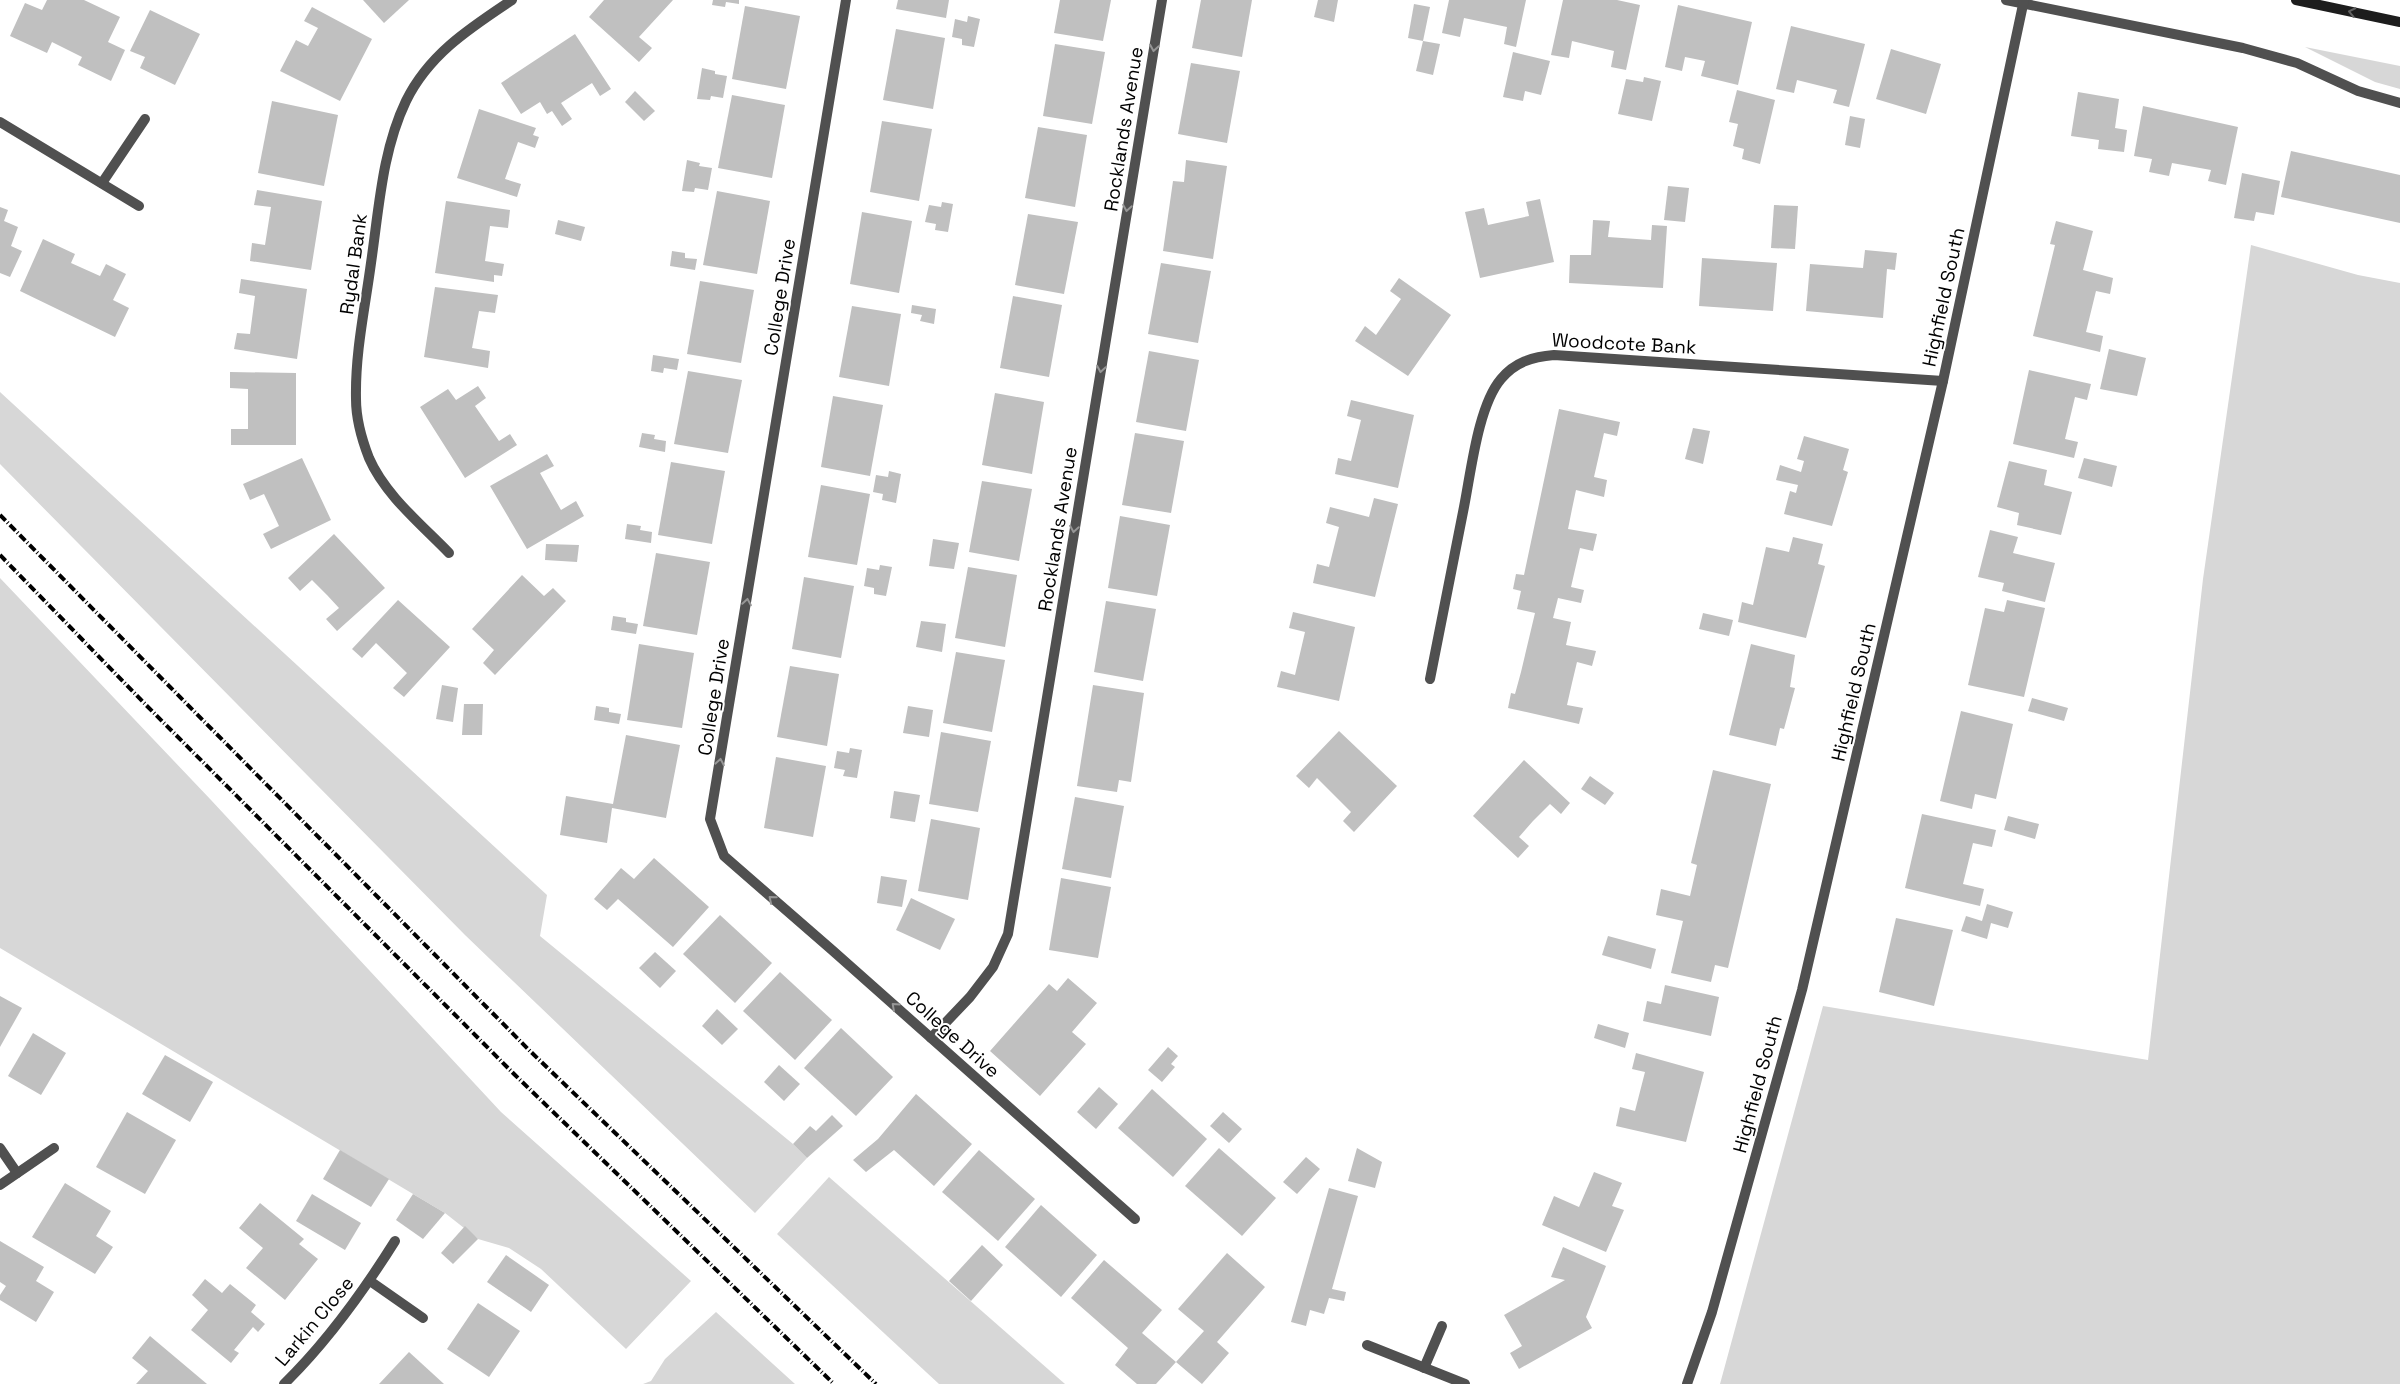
<svg xmlns="http://www.w3.org/2000/svg" width="2400" height="1384" font-family="'Space Grotesk',sans-serif">
<style>
.green{fill:#d7d7d7}
.building{fill:#c0c0c0}
.lines{fill:none;stroke-linecap:round;stroke-linejoin:round}
.street{stroke:#505050;stroke-width:10}
.secondary{stroke:#1d1d1d;stroke-width:10}
.rail{stroke:#000;stroke-width:4;stroke-dasharray:8 2.5 1 2.5;stroke-linecap:butt}
.oneway{stroke:#616161}
.oneway2{stroke:#969696}
.labels{text-anchor:middle;stroke-width:4;stroke-linejoin:round;paint-order:stroke}
.street-label{font-size:19px;fill:#000;stroke:#fff}
</style>
<rect width="100%" height="100%" fill="#fff"/>
<g class="green">
<polygon points="2305,47 2400,66 2400,89 2375,82"/>
<polygon points="2251,245 2358,275 2400,283 2400,1384 1720,1384 1823,1006 2148,1060 2203,579"/>
<polygon points="0,392 547,895 540,936 793,1144 807,1158 755,1213 465,935 0,464"/>
<polygon points="0,578 211,800 501,1112 691,1281 626,1349 541,1269 509,1248 478,1239 445,1213 0,948"/>
<polygon points="829,1177 1065,1384 939,1384 777,1234"/>
<polygon points="716,1312 795,1384 643,1384 651,1381 665,1359"/>
</g>
<g class="building">
<polygon points="47,0 84,0 120,17 108,42 125,50 111,81 78,65 82,57 52,42 47,53 10,36 25,3 42,10"/>
<polygon points="363,0 409,0 384,23"/>
<polygon points="604,0 673,0 639,37 652,48 639,62 589,17"/>
<polygon points="713,0 739,0 739,4 726,2 725,7 712,5"/>
<polygon points="898,0 949,0 946,18 896,9"/>
<polygon points="1060,0 1111,0 1103,41 1054,33"/>
<polygon points="1201,0 1252,0 1242,57 1192,48"/>
<polygon points="1318,0 1338,0 1334,22 1314,17"/>
<polygon points="1449,0 1526,0 1516,47 1504,44 1507,27 1464,18 1460,37 1442,33"/>
<polygon points="1563,0 1617,0 1640,5 1626,70 1611,67 1614,51 1572,41 1569,58 1551,55"/>
<polygon points="1414,4 1430,7 1423,41 1408,38"/>
<polygon points="1678,5 1752,22 1738,85 1701,76 1705,61 1685,57 1682,71 1665,67"/>
<polygon points="745,6 800,16 786,89 732,79"/>
<polygon points="312,7 372,39 340,101 280,71 296,40 308,46 318,28 304,21"/>
<polygon points="150,10 200,34 175,85 140,68 145,57 130,51"/>
<polygon points="968,16 980,19 974,47 962,45 962,39 952,37 955,19 967,22"/>
<polygon points="1791,26 1865,44 1849,107 1833,103 1837,90 1797,80 1794,93 1776,89"/>
<polygon points="896,29 945,38 933,109 883,100"/>
<polygon points="575,34 611,89 600,96 592,83 561,103 572,119 562,126 552,111 547,114 540,102 521,114 501,83"/>
<polygon points="1423,41 1440,44 1433,75 1416,71"/>
<polygon points="1055,44 1105,52 1092,124 1043,116"/>
<polygon points="1891,49 1941,64 1926,114 1876,99"/>
<polygon points="1513,52 1550,61 1541,95 1525,91 1523,101 1503,97"/>
<polygon points="1191,63 1240,71 1227,143 1178,134"/>
<polygon points="702,68 715,71 715,74 727,76 723,98 711,96 710,100 697,99"/>
<polygon points="1644,77 1661,81 1652,121 1618,114 1626,79 1643,82"/>
<polygon points="1737,90 1775,100 1760,164 1742,159 1744,149 1733,146 1738,124 1729,122"/>
<polygon points="635,91 655,111 644,121 625,102"/>
<polygon points="2078,92 2119,99 2115,128 2127,130 2124,152 2098,149 2099,140 2071,136"/>
<polygon points="732,95 785,105 772,178 718,168"/>
<polygon points="272,101 338,115 324,186 258,173"/>
<polygon points="2143,106 2238,127 2226,185 2208,181 2211,170 2172,163 2169,176 2149,172 2152,159 2134,156"/>
<polygon points="479,109 536,128 533,135 539,137 535,148 518,142 505,179 521,184 517,197 457,178"/>
<polygon points="1850,116 1865,119 1860,148 1845,145"/>
<polygon points="882,121 932,129 919,201 870,192"/>
<polygon points="1038,127 1087,135 1075,207 1025,198"/>
<polygon points="2291,151 2400,175 2400,223 2281,197"/>
<polygon points="687,160 700,163 699,166 712,168 708,190 695,188 694,192 682,191"/>
<polygon points="1186,160 1227,166 1213,259 1163,251 1173,181 1184,182"/>
<polygon points="2242,173 2280,181 2274,215 2256,212 2254,221 2234,218"/>
<polygon points="1668,186 1689,188 1685,222 1664,220"/>
<polygon points="257,190 322,201 311,270 250,261 252,243 265,245 271,207 254,205"/>
<polygon points="717,191 770,201 757,274 703,265"/>
<polygon points="1540,199 1554,262 1480,278 1465,212 1484,208 1488,225 1529,216 1526,202"/>
<polygon points="446,201 510,210 508,228 490,226 485,261 504,264 502,276 494,275 494,282 435,273"/>
<polygon points="942,202 953,204 948,232 935,230 936,224 925,222 929,205 941,207"/>
<polygon points="1774,205 1798,206 1795,249 1771,248"/>
<polygon points="0,207 8,210 4,221 18,227 11,246 22,251 10,277 0,273"/>
<polygon points="862,212 912,221 899,293 850,284"/>
<polygon points="1028,214 1078,222 1064,294 1015,285"/>
<polygon points="558,220 585,227 581,241 555,234"/>
<polygon points="1593,220 1610,221 1608,237 1651,240 1652,225 1667,226 1663,288 1569,283 1570,255 1591,255"/>
<polygon points="2056,221 2093,231 2083,270 2113,278 2110,294 2096,291 2086,332 2103,336 2100,352 2033,336 2055,245 2050,244"/>
<polygon points="43,239 75,254 71,263 100,276 106,264 126,274 113,300 129,308 115,337 20,291"/>
<polygon points="1865,250 1897,253 1895,270 1887,269 1883,318 1806,311 1810,264 1863,268"/>
<polygon points="672,251 685,253 685,258 697,259 695,270 670,266"/>
<polygon points="1702,258 1777,263 1773,311 1699,306"/>
<polygon points="1161,263 1211,271 1198,343 1148,334"/>
<polygon points="1399,278 1451,315 1408,376 1355,341 1365,326 1376,335 1401,299 1390,291"/>
<polygon points="241,279 307,289 297,359 234,349 237,333 250,334 255,296 239,293"/>
<polygon points="700,281 754,290 741,363 687,354"/>
<polygon points="435,287 498,295 495,313 479,311 472,348 490,351 488,368 424,357"/>
<polygon points="1013,296 1062,305 1049,377 1000,368"/>
<polygon points="912,305 936,309 934,324 920,321 922,315 911,313"/>
<polygon points="852,306 901,314 889,386 839,377"/>
<polygon points="2109,349 2146,358 2137,396 2100,389"/>
<polygon points="1149,351 1199,360 1186,431 1136,422"/>
<polygon points="653,355 679,359 677,370 664,368 663,373 651,371"/>
<polygon points="2029,370 2091,384 2087,400 2075,397 2065,439 2078,442 2074,458 2013,444"/>
<polygon points="688,371 742,380 728,453 674,444"/>
<polygon points="230,372 296,373 296,445 231,445 231,429 248,429 248,389 230,388"/>
<polygon points="478,386 486,398 475,406 499,441 510,434 517,445 465,478 420,407 448,389 456,400"/>
<polygon points="995,393 1044,402 1032,474 982,465"/>
<polygon points="833,396 883,405 870,476 821,467"/>
<polygon points="1351,400 1414,415 1398,488 1335,474 1338,458 1351,461 1361,420 1347,416"/>
<polygon points="1559,409 1620,422 1617,436 1604,433 1594,477 1607,480 1604,497 1576,490 1572,509 1568,529 1597,534 1593,551 1580,548 1571,587 1584,590 1581,603 1558,598 1553,618 1571,622 1566,645 1596,651 1592,666 1577,662 1572,683 1567,705 1583,708 1579,724 1508,708 1511,693 1515,694 1521,672 1535,613 1517,609 1521,591 1513,589 1516,574 1524,575"/>
<polygon points="1693,428 1710,431 1703,464 1685,459"/>
<polygon points="642,433 655,435 654,439 666,441 665,452 639,447"/>
<polygon points="1135,433 1184,441 1171,513 1122,505"/>
<polygon points="1804,436 1849,449 1843,470 1848,472 1832,526 1784,514 1790,491 1796,493 1798,485 1776,480 1780,465 1801,472 1804,461 1797,459"/>
<polygon points="547,454 554,466 540,473 561,510 576,501 584,516 527,549 490,486"/>
<polygon points="302,458 331,520 271,549 263,534 279,526 264,494 250,500 243,484"/>
<polygon points="2084,458 2117,466 2112,487 2078,478"/>
<polygon points="2009,461 2047,470 2044,485 2072,492 2061,535 2017,525 2019,513 1997,507"/>
<polygon points="671,462 725,471 712,544 658,535"/>
<polygon points="889,471 901,474 896,503 882,500 883,494 873,492 876,475 888,477"/>
<polygon points="982,481 1032,489 1019,561 969,552"/>
<polygon points="821,485 870,494 857,565 808,557"/>
<polygon points="1374,498 1398,504 1375,597 1313,583 1317,564 1329,567 1339,527 1326,523 1330,507 1369,517"/>
<polygon points="1120,516 1170,525 1157,596 1108,588"/>
<polygon points="627,524 641,526 640,530 652,532 651,543 625,539"/>
<polygon points="1990,530 2018,537 2013,553 2055,563 2045,602 2002,591 2004,583 1978,577"/>
<polygon points="334,534 385,588 337,631 326,619 339,608 327,595 312,580 300,591 288,578"/>
<polygon points="1793,537 1823,544 1818,564 1825,566 1806,638 1738,622 1742,602 1753,605 1766,547 1789,552"/>
<polygon points="933,539 959,543 954,569 929,566"/>
<polygon points="546,544 579,545 577,562 545,560"/>
<polygon points="656,553 710,562 697,635 643,626"/>
<polygon points="880,565 892,567 886,596 874,594 874,588 864,586 867,568 879,570"/>
<polygon points="968,567 1017,575 1005,647 955,638"/>
<polygon points="522,575 544,596 553,588 566,601 495,675 483,663 494,650 472,629"/>
<polygon points="804,577 854,586 841,658 792,649"/>
<polygon points="398,600 450,647 404,697 393,688 407,673 376,643 362,658 352,649"/>
<polygon points="2007,600 2045,608 2024,697 1968,685 1985,608 2004,612"/>
<polygon points="1106,601 1156,609 1143,681 1094,672"/>
<polygon points="1293,612 1355,627 1339,701 1277,687 1281,671 1295,675 1305,632 1289,628"/>
<polygon points="1703,613 1733,620 1729,636 1699,629"/>
<polygon points="613,616 626,618 626,622 638,624 636,634 611,630"/>
<polygon points="921,621 946,624 942,652 916,647"/>
<polygon points="639,644 694,653 682,728 627,720"/>
<polygon points="1751,644 1795,655 1790,687 1795,688 1784,729 1780,728 1776,746 1729,735"/>
<polygon points="956,652 1005,660 992,732 943,723"/>
<polygon points="790,666 839,674 827,746 777,737"/>
<polygon points="442,685 458,688 453,722 436,719"/>
<polygon points="1093,685 1144,693 1131,782 1119,780 1117,792 1077,786"/>
<polygon points="2032,698 2068,708 2064,721 2028,711"/>
<polygon points="464,704 483,704 482,735 462,735"/>
<polygon points="596,706 609,708 609,712 621,714 619,724 594,720"/>
<polygon points="908,706 933,710 929,737 903,733"/>
<polygon points="1961,711 2013,724 1996,799 1975,794 1972,809 1940,801"/>
<polygon points="1339,731 1397,786 1354,832 1343,821 1351,812 1317,778 1309,788 1296,776"/>
<polygon points="941,732 991,741 978,812 929,804"/>
<polygon points="626,735 680,745 666,818 612,808 607,843 560,835 566,796 613,804"/>
<polygon points="850,748 862,750 857,778 843,776 845,770 834,768 837,751 849,753"/>
<polygon points="776,757 826,766 813,837 764,828"/>
<polygon points="1524,760 1570,803 1561,814 1550,804 1533,821 1519,837 1529,846 1518,858 1473,816"/>
<polygon points="1713,770 1771,784 1728,968 1715,965 1711,982 1671,973 1683,921 1656,915 1661,889 1690,896 1697,865 1691,863"/>
<polygon points="1590,776 1614,793 1605,805 1581,789"/>
<polygon points="894,791 920,795 915,822 890,818"/>
<polygon points="1075,797 1124,806 1111,878 1062,869"/>
<polygon points="1922,814 1996,830 1992,847 1973,843 1963,884 1984,889 1980,906 1905,888"/>
<polygon points="2008,816 2039,824 2035,839 2004,830"/>
<polygon points="931,819 980,828 968,900 918,891"/>
<polygon points="654,858 709,907 673,947 618,899 607,910 594,899 621,868 634,879"/>
<polygon points="881,876 907,880 902,907 877,903"/>
<polygon points="1061,878 1111,887 1098,958 1049,950"/>
<polygon points="911,898 955,919 940,950 896,930"/>
<polygon points="1987,904 2013,912 2008,928 1991,923 1987,939 1961,931 1966,916 1982,921"/>
<polygon points="720,915 772,963 735,1003 683,954"/>
<polygon points="1896,918 1953,930 1934,1006 1879,992"/>
<polygon points="1608,936 1656,949 1651,969 1602,955"/>
<polygon points="655,952 676,971 660,988 639,968"/>
<polygon points="780,972 832,1020 795,1060 743,1011"/>
<polygon points="1068,978 1097,1003 1072,1032 1086,1044 1040,1096 990,1051 1049,984 1057,991"/>
<polygon points="1665,985 1719,997 1711,1036 1643,1021 1647,1001 1661,1004"/>
<polygon points="0,996 22,1008 0,1047"/>
<polygon points="717,1009 738,1029 722,1045 702,1026"/>
<polygon points="1598,1024 1629,1033 1625,1048 1594,1038"/>
<polygon points="841,1028 893,1077 856,1116 804,1068"/>
<polygon points="33,1033 66,1053 41,1095 8,1076"/>
<polygon points="1168,1047 1178,1056 1171,1064 1175,1067 1162,1082 1148,1070"/>
<polygon points="1636,1053 1704,1072 1686,1142 1616,1126 1620,1107 1635,1111 1645,1072 1632,1069"/>
<polygon points="165,1055 213,1082 190,1122 142,1094"/>
<polygon points="779,1065 800,1084 784,1101 764,1082"/>
<polygon points="1099,1087 1118,1104 1096,1129 1077,1112"/>
<polygon points="1152,1089 1207,1139 1173,1177 1118,1128"/>
<polygon points="916,1094 972,1144 934,1186 894,1150 866,1172 853,1160 878,1139"/>
<polygon points="127,1112 176,1140 145,1194 96,1167"/>
<polygon points="1223,1112 1242,1129 1229,1143 1210,1126"/>
<polygon points="832,1115 843,1126 807,1158 793,1144 810,1126 816,1131"/>
<polygon points="1219,1148 1276,1198 1242,1236 1185,1186"/>
<polygon points="1357,1148 1382,1162 1375,1188 1348,1181"/>
<polygon points="340,1150 389,1179 371,1207 323,1179"/>
<polygon points="979,1150 1035,1199 998,1241 942,1192"/>
<polygon points="1306,1157 1320,1169 1297,1194 1283,1182"/>
<polygon points="1594,1172 1622,1183 1612,1206 1624,1210 1606,1252 1542,1225 1554,1196 1579,1207"/>
<polygon points="65,1183 111,1211 96,1236 113,1247 95,1274 32,1237"/>
<polygon points="1329,1188 1358,1196 1332,1289 1346,1292 1344,1301 1329,1298 1324,1314 1310,1310 1306,1326 1291,1322"/>
<polygon points="312,1194 361,1223 345,1250 296,1221"/>
<polygon points="413,1194 445,1213 423,1239 396,1220"/>
<polygon points="260,1203 304,1239 299,1244 318,1259 285,1300 246,1268 263,1248 239,1228"/>
<polygon points="1041,1205 1097,1255 1061,1297 1005,1247"/>
<polygon points="465,1226 478,1239 453,1264 441,1253"/>
<polygon points="0,1241 44,1267 36,1281 54,1292 36,1322 0,1300 0,1295 6,1286 0,1282"/>
<polygon points="982,1245 1003,1265 971,1301 949,1281"/>
<polygon points="1563,1247 1606,1266 1586,1317 1592,1328 1519,1369 1510,1353 1522,1346 1504,1315 1565,1280 1551,1277"/>
<polygon points="1227,1253 1265,1287 1217,1342 1229,1353 1202,1384 1176,1362 1156,1384 1137,1384 1115,1365 1128,1348 1071,1298 1104,1260 1162,1310 1142,1333 1176,1362 1204,1331 1178,1309"/>
<polygon points="506,1255 549,1285 531,1312 487,1282"/>
<polygon points="205,1279 222,1293 230,1284 256,1305 251,1312 265,1324 258,1332 253,1327 234,1350 239,1353 231,1363 191,1330 208,1310 192,1295"/>
<polygon points="478,1303 520,1331 489,1377 447,1349"/>
<polygon points="150,1336 207,1384 136,1384 148,1371 132,1358"/>
<polygon points="409,1352 444,1384 379,1384"/>
</g>
<g class="lines">
<g class="street">
<polyline points="846,0 710,819 724,856 832,950 1135,1219"/>
<polyline points="2006,0 2243,48 2297,63 2358,91 2400,103"/>
<polyline points="0,122 139,206"/>
<polyline points="102,183 145,119"/>
<path d="M 449,553 C 422,525 385,495 369,458 C 362,440 356,418 356,399 C 355,353 365,308 371,263 C 379,209 382,151 406,101 C 429,54 470,28 512,0"/>
<path d="M 1430,679 C 1441,622 1453,564 1464,507 C 1471,472 1478,406 1501,379 C 1515,362 1532,357 1554,355 L 1943,381"/>
<polyline points="931,1038 970,997 993,967 1008,934 1162,0"/>
<polyline points="0,1148 17,1173"/>
<polyline points="0,1185 54,1148"/>
<polyline points="370,1281 423,1318"/>
<polyline points="1367,1345 1465,1384"/>
<polyline points="1424,1368 1442,1326"/>
<path d="M 284,1384 C 327,1342 363,1292 395,1241"/>
<polyline points="1687,1384 1712,1312 1802,990 1943,381 2024,0"/>
</g>
<polyline class="secondary" points="2296,0 2400,22"/>
<g class="rail">
<polyline points="0,515 530,1051 876,1384"/>
<polyline points="0,555 145,704 514,1074 834,1384"/>
</g>
</g>
<defs><path id="oneway-chevron" d="M-2-3.5L2.5 0L-2 3.5" fill="none" stroke-width="1.6" stroke-linecap="round" stroke-linejoin="round" transform="scale(1.25)"/></defs>
<use class="oneway" href="#oneway-chevron" transform="translate(2352 12) rotate(-168)"/>
<g class="oneway2">
<use href="#oneway-chevron" transform="translate(1154 48) rotate(99)"/>
<use href="#oneway-chevron" transform="translate(1127 208) rotate(99)"/>
<use href="#oneway-chevron" transform="translate(1101 369) rotate(99)"/>
<use href="#oneway-chevron" transform="translate(1074 529) rotate(99)"/>
<use href="#oneway-chevron" transform="translate(747 602) rotate(-81)"/>
<use href="#oneway-chevron" transform="translate(720 762) rotate(-80)"/>
<use href="#oneway-chevron" transform="translate(772 899) rotate(-140)"/>
<use href="#oneway-chevron" transform="translate(895 1006) rotate(-138)"/>
</g>
<g class="labels">
<g class="street-label">
<text transform="translate(1123 129) rotate(-81)" y="7">Rocklands Avenue</text>
<text transform="translate(353 264) rotate(-82)" y="7">Rydal Bank</text>
<text transform="translate(779 297) rotate(-81)" y="7">College Drive</text>
<text transform="translate(1943 297) rotate(-78)" y="7">Highfield South</text>
<text transform="translate(1624 343) rotate(3)" y="7">Woodcote Bank</text>
<text transform="translate(1057 529) rotate(-81)" y="7">Rocklands Avenue</text>
<text transform="translate(1853 692) rotate(-77)" y="7">Highfield South</text>
<text transform="translate(713 697) rotate(-81)" y="7">College Drive</text>
<text transform="translate(953 1034) rotate(42)" y="7">College Drive</text>
<text transform="translate(1757 1084) rotate(-75)" y="7">Highfield South</text>
<text transform="translate(314 1321) rotate(-50)" y="7">Larkin Close</text>
</g>
</g>
</svg>
